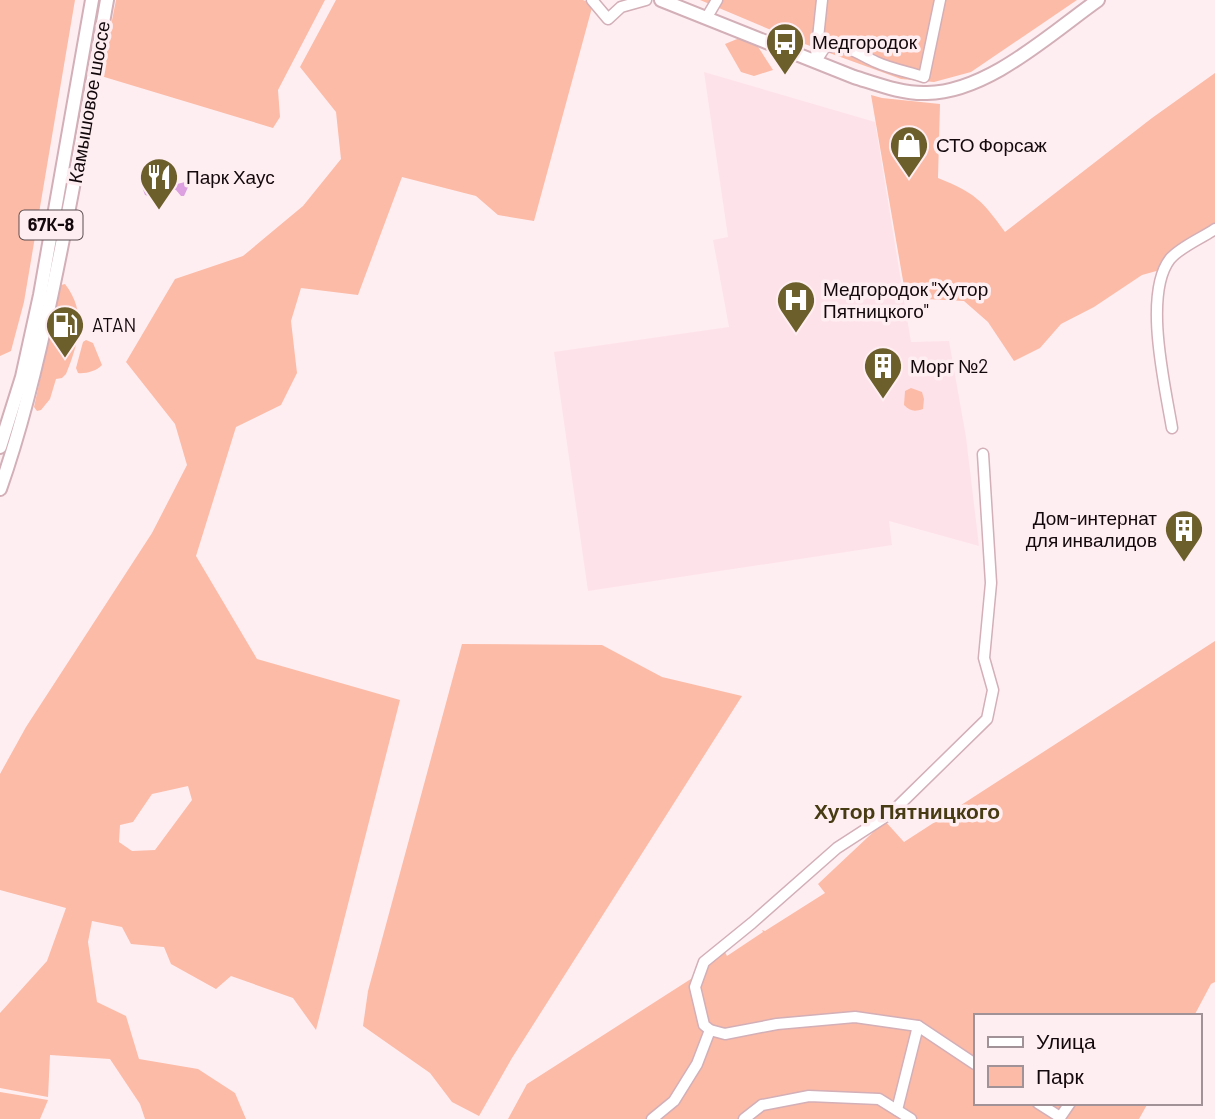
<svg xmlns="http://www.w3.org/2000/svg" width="1215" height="1119" font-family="Barlow,sans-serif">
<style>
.built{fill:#fee2e9}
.green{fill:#fcbba6;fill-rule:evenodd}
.water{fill:#dda0e1}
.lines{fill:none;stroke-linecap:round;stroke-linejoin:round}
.minor-casing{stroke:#d3afb8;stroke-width:13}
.major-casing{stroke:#d3afb8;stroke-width:16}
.minor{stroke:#fff;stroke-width:10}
.major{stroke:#fff;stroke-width:12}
.labels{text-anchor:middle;stroke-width:7;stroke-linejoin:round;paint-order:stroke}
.shield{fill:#feeef2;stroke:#5a4d50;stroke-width:2}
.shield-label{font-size:18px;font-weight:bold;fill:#13080b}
.poi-label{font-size:19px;fill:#13080b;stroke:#feeef2;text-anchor:start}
.street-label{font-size:19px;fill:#13080b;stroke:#feeef2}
.neighbourhood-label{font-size:21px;font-weight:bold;fill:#463b12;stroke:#feeef2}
</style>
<rect width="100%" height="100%" fill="#feeef2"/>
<polygon class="built" points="704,72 875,122 911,342 949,341 966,437 979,546 889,521 892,545 588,591 554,352 729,327 713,240 728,237"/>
<g class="green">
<polygon points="0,0 75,0 24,302 11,351 0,356"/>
<polygon points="116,0 325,0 278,90 280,117 273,128 101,76"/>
<path d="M 336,0 L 583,0 L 593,4 L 534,221 L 498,215 L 476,196 L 402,177 L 358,295 L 301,288 L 291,321 L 297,373 L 281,405 L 236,427 L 196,556 L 257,659 L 400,700 L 316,1030 L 293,998 L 231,976 L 216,989 L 171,964 L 164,947 L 131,944 L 122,927 L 92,921 L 88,942 L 97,1002 L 126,1016 L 139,1059 L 198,1069 L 235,1093 L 246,1119 L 145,1119 L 140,1104 L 110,1059 L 50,1055 L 48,1097 L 0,1088 L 0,1013 L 47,961 L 66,908 L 0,890 L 0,774 L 26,727 L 152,533 L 187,465 L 175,424 L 126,362 L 175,279 L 243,256 L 303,206 L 341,159 L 336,112 L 300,67 ZM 188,786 L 192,800 L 155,850 L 132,851 L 119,842 L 120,825 L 133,822 L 152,794 Z"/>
<polygon points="700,0 1077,0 971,72 934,82 901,79 802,43"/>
<polygon points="742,37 753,39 773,70 754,76 741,72 725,44"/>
<path d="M 1215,73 L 1215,226 L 1160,270 L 1142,275 L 1094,307 L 1061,324 L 1040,348 L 1014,361 L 988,322 L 964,301 L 906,298 L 871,95 L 882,98 L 940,104 L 938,178 C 975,193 982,200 1005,232 L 1152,118 Z"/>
<path d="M 65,284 C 87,312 79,343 66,374 L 62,378 L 56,379 L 50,399 L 41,410 L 37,411 L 34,407 L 61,285 Z"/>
<path d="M 86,340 L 93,343 L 102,365 C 97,371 85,374 78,373 L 76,368 L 83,342 Z"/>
<path d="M 911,388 L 922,392 L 924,399 L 923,409 C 914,412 910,411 904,405 L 905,391 Z"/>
<polygon points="1215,641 1215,982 1211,984 1194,1016 975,1016 975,1103 1148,1103 1139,1119 508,1119 527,1084 708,968 710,963 725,952 727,956 763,932 762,930 765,931 825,893 818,884 885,821 904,842"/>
<polygon points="462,644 602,645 662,677 742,696 512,1058 479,1116 452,1102 430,1073 363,1026 368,991"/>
<polygon points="0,1092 48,1100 40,1119 0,1119"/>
</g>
<polygon class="water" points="154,171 158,172 162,177 170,178 177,184 185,182 189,185 184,196 181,196 176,190 153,185 149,196 145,195 141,184"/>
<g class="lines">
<g class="minor-casing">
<g id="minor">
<polyline points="592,0 608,19 621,7 646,0"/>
<polyline points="707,17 717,0"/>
<polyline points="816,57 822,0"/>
<path d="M 816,61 L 825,47 C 846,43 858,54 876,62 C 891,69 909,72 924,77 L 940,0"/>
<path d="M 1172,428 C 1165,386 1143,294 1170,259 C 1180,247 1202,238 1215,229"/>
<polyline points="975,1064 918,1026 855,1017 777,1024 725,1034 710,1030 704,1025 695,987 704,962 752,923 837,848 891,813 987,719 993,690 984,658 991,583 983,454"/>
<polyline points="1038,1103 1060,1117"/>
<polyline points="897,1110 918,1026"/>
<polyline points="652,1119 674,1101 697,1064 710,1030"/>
<polyline points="744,1119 762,1105 809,1096 879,1099 911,1119"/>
<polyline points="1059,1119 1070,1103"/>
</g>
</g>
<g class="major-casing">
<g id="major">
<path d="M 661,0 L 854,77 C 877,84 902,94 927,93 C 988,92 1050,34 1098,0"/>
<polyline points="0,447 22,377 40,295 92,0"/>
<path d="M 0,489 C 23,424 39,356 53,288 C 73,193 90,96 107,0"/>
</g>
</g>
<use href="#minor" class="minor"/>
<use href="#major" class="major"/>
</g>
<defs>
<g id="bus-pin" transform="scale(2.0125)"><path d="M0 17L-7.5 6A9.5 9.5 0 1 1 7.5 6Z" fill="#6d5f2c" stroke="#feeef2"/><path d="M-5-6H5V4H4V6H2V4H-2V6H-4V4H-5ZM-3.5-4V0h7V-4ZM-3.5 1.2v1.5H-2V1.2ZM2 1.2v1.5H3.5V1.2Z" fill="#fff"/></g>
<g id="shop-pin" transform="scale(2.0125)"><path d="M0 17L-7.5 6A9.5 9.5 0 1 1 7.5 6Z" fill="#6d5f2c" stroke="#feeef2"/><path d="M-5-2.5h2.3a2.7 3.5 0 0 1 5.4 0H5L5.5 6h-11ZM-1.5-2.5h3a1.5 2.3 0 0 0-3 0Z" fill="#fff"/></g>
<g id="restaurant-pin" transform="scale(2.0125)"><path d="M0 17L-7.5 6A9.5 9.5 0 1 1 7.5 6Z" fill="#6d5f2c" stroke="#feeef2"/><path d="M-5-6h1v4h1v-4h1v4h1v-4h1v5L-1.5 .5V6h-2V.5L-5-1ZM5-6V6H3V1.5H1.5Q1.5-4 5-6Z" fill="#fff"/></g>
<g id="hospital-pin" transform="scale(2.0125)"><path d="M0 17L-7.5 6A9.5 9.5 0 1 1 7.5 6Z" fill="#6d5f2c" stroke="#feeef2"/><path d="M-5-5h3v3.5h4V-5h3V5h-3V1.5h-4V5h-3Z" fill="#fff"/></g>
<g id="fuel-pin" transform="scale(2.0125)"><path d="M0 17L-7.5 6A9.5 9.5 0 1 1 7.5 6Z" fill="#6d5f2c" stroke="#feeef2"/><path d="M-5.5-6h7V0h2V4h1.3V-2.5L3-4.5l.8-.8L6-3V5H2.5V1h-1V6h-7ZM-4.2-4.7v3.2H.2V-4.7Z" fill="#fff"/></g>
<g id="building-pin" transform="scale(2.0125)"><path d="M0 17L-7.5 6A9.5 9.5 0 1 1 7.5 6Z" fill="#6d5f2c" stroke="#feeef2"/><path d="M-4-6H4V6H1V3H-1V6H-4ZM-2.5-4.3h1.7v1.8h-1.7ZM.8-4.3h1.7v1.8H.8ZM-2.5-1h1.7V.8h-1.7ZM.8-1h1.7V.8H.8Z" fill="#fff"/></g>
</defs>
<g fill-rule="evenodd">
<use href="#bus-pin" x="785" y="42"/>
<use href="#shop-pin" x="909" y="145"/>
<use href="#restaurant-pin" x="159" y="177"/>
<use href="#hospital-pin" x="796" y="300"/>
<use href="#fuel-pin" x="65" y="325"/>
<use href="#building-pin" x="883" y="366"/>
<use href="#building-pin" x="1184" y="529"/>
</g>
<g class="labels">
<rect class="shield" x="19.5" y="210.5" width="63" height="29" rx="5"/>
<g class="shield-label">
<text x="51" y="231">67К-8</text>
</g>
<g class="poi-label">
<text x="812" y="49">Медгородок</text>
<text x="936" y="152">СТО Форсаж</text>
<text x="186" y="184">Парк Хаус</text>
<text x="823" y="296">Медгородок "Хутор<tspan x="823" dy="22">Пятницкого"</tspan></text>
<text x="92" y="332">ATAN</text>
<text x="910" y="373">Морг №2</text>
<text x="1157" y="525" text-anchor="end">Дом-интернат<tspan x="1157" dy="22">для инвалидов</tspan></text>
</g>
<g class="street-label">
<text transform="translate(89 102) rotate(-80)" y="7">Камышовое шоссе</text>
</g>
<g class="neighbourhood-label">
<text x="907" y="819">Хутор Пятницкого</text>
</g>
</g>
<rect x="974" y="1014" width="228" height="91" fill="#feeef2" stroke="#a09296" stroke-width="2"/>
<rect x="988" y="1037" width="35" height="10" fill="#ffffff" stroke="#a09296" stroke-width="2"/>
<text x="1036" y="1049" font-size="21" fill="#13080b">Улица</text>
<rect x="988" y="1066" width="35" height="21" fill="#fcbba6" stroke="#a09296" stroke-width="2"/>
<text x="1036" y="1084" font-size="21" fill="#13080b">Парк</text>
</svg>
